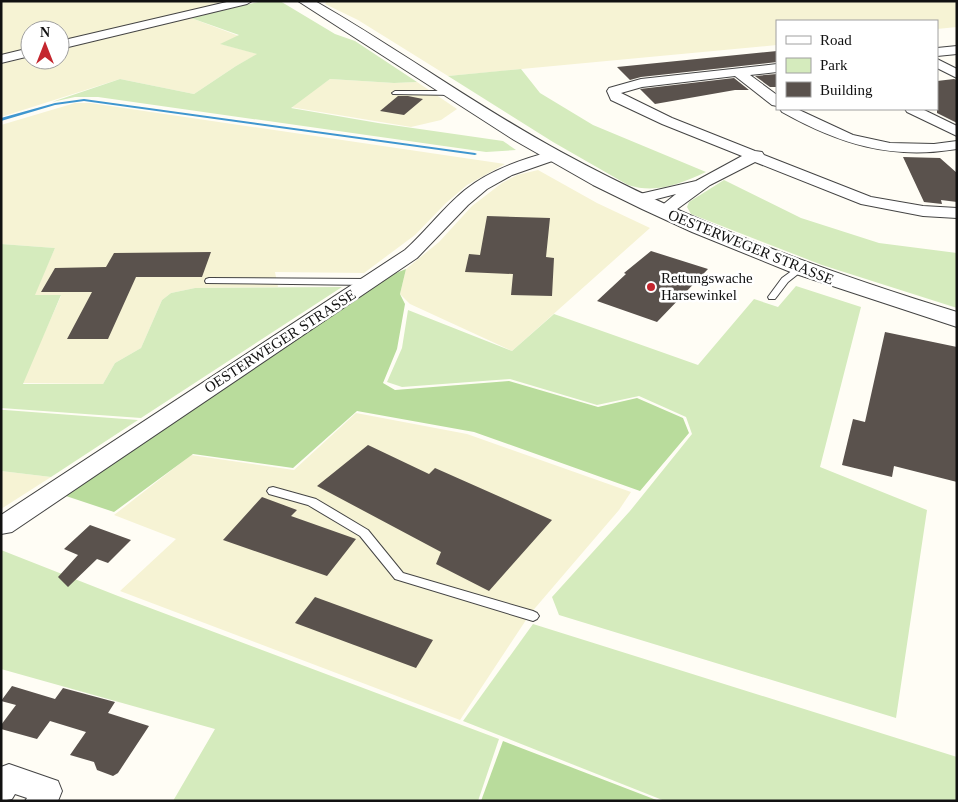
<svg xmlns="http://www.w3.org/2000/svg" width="958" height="802" font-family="'Times New Roman',serif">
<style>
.farmland{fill:#f6f3d4}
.green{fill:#d5ebbd}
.forest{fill:#b9dc9c}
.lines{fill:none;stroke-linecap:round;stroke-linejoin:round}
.stream{fill:#3f96cf;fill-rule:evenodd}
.building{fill:#5a524d}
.service-casing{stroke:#444;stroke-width:2}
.minor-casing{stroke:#444;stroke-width:2}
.tertiary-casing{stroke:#444;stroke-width:2}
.service{fill:#fff;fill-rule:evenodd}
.minor{fill:#fff;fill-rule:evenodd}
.tertiary{fill:#fff;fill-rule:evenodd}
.poi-dot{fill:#c4262e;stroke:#fff;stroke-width:2}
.labels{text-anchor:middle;stroke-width:5;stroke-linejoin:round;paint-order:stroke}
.street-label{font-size:15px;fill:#111;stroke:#fff}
.poi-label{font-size:15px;fill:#111;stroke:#fff;text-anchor:start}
</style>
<rect width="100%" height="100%" fill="#fffdf5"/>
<g class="farmland">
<polygon points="1,1 237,1 60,43 60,30 30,30 30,50 1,57"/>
<polygon points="327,1 957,1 957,27 937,29 937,21 777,21 777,45 448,76 358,20 325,4"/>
<polygon points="191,18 239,36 221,44 258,54 236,66 194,94 120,79 1,117 1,64 30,57 30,60 60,60 60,49"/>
<polygon points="330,79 394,83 417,82 457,109 441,120 411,127 290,107"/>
<polygon points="75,103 90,103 505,164 467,185 446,203 415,235 364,273 275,272 278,287 195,288 171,293 162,300 141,348 115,363 103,384 22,383 61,296 34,295 55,248 1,244 1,125"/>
<polygon points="538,170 597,203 650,228 512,351 410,304 400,294 406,269 439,242 472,206 502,183 517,175"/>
<polygon points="356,413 467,434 631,492 619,510 530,614 460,720 120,591 176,539 114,515 191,455 294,470"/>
<polygon points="1,471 51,477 1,509"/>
</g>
<g class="green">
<polygon points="262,1 280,1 335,34 355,41 417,82 394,83 330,79 291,108 378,123 503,141 516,150 486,152 98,97 75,97 52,102 120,79 194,94 236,66 257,54 220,44 239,35 191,18"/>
<path d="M 521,69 L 540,93 L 593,125 L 706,172 C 680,184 656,194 628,185 L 553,142 L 448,76 Z"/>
<polygon points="724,180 801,218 879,243 957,253 957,308 822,265 691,214 687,207 689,202"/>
<polygon points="1,244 55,248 35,295 61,295 23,384 103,384 115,363 141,348 162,300 171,293 195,288 342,287 141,418 1,408"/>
<polygon points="796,286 861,307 820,467 927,510 896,718 559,615 552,597 630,511 692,434 686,417 639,396 597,405 510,379 402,387 387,382 402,348 408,310 512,351 554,314 698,365 754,299 778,307"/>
<polygon points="1,410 5,410 138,420 51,477 1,471"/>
<polygon points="1,550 118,596 499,739 478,801 173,801 215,729 1,669"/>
<polygon points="533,624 957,757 957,801 665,801 463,721"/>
</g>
<g class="forest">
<polygon points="406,269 400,294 405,304 397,349 383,383 395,390 509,381 598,407 637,398 683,418 689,433 640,491 474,432 357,411 293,468 193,454 114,512 63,495 386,277"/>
<polygon points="503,741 659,801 481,801"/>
</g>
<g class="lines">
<polygon class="stream" points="84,99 475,153 477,154 475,155 84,101 55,105 1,121 1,118 55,103"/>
</g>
<g class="building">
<polygon points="777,51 777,62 641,77 630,80 617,67"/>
<polygon points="777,74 777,87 770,87 755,76"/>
<polygon points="734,78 749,90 735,90 655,104 640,89"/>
<polygon points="954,79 957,80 957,123 937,113 937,81"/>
<polygon points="398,96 408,96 423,99 404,115 380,111"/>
<polygon points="903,157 940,158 957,173 957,202 941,200 942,204 924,202"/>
<polygon points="487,216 550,218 546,257 554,258 552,296 511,295 513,274 465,272 469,254 480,255"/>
<polygon points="651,251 708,269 657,322 597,301 626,274 624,273"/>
<polygon points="211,252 202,277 136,277 108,339 67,339 92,292 41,292 55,268 106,267 114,253"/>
<polygon points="885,332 957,347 957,482 894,466 892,477 842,465 853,419 865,422"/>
<polygon points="368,445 429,474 435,468 552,520 489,591 436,564 441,552 317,486"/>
<polygon points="262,497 297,510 291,516 356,539 327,576 223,540"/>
<polygon points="90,525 131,540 108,563 97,559 68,587 58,577 78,555 64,549"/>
<polygon points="315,597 433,640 416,668 295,623"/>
<polygon points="12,686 55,699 63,688 115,702 108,713 149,726 118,773 113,776 97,770 94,762 70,755 86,732 50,721 37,739 1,729 1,725 16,705 1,701"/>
</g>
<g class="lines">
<g class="service-casing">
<g id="service">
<polygon points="395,91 454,91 457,93 454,95 393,94 392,93"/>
<polygon points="800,265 804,268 803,270 788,282 775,299 769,299 768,297 782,278"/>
<polygon points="209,278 368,279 372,282 368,285 206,283 205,281 206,279"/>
<polygon points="273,487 316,499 368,530 403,573 533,611 537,613 539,616 537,619 533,621 395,579 360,536 308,505 269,494 267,491 269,488"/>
</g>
</g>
<g class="minor-casing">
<g id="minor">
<polygon points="231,1 252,1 247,4 60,49 60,41"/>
<polygon points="957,46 957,54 937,56 937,48"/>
<polygon points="30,48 30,56 1,63 1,55"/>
<polygon points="937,59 957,69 957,78 937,68"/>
<polygon points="777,64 777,72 750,75 777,95 777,106 772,105 735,76 642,87 621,93 672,118 755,151 762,152 764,155 871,197 923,206 957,208 957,218 923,216 861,204 755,162 710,185 669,215 657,215 655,211 676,194 637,204 631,202 629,199 631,196 696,181 742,156 662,124 611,100 607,91 609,88 641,79"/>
<path d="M 780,109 L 797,109 L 853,135 L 890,143 L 934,144 L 957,141 L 957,149 C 891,160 839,144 782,112 Z"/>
<polygon points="905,109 922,109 957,126 957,136 907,112"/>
<path d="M 553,151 L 558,153 L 561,156 L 558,159 L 512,175 L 487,189 L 468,205 L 417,258 L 12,532 L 1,534 L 1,515 L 405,250 C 426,231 443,208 465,190 C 490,170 522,159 553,151 Z"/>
<polygon points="9,764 58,781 62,791 58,801 25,801 27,798 15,794 12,799 1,801 1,767"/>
</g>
</g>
<g class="tertiary-casing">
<path id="tertiary" d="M 298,1 L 315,1 C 399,49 476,106 561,152 C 687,221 820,270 957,312 L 957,327 L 793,273 L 692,232 L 642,209 L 593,185 L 514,140 Z"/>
</g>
<use href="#service" class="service"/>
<use href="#minor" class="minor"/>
<use href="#tertiary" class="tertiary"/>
</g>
<circle class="poi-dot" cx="651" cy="287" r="5"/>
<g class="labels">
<g class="street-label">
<text transform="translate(751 247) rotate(22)" y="5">OESTERWEGER STRASSE</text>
<text transform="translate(280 341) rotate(-33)" y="5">OESTERWEGER STRASSE</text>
</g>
<g class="poi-label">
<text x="661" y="283">Rettungswache<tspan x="661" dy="17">Harsewinkel</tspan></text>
</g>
</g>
<rect width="958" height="802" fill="none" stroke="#111111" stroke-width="5"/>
<rect x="776" y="20" width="162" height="90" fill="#ffffff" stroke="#a0a0a0"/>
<rect x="786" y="36" width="25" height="8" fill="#ffffff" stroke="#a0a0a0"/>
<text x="820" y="45" font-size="15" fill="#111111">Road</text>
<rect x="786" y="58" width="25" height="15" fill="#d5ebbd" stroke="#a0a0a0"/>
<text x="820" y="70" font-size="15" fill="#111111">Park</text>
<rect x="786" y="82" width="25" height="15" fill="#5a524d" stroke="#a0a0a0"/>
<text x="820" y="95" font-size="15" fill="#111111">Building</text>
<g transform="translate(45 45)"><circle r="24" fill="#ffffff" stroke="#a0a0a0"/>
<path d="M0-4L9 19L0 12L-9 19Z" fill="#c4262e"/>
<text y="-8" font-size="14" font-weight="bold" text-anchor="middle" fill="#111111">N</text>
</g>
</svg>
